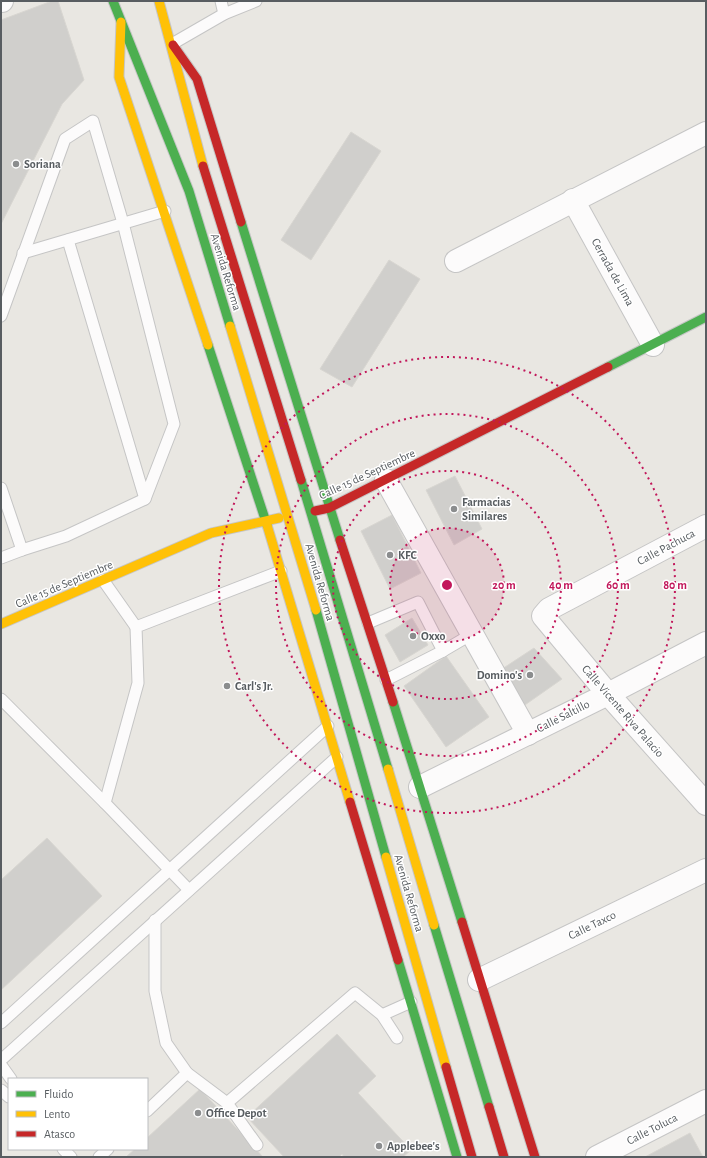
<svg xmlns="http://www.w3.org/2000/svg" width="707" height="1158" font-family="'Alegreya Sans',sans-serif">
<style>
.building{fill:#d0cfcc;stroke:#d8d6d1}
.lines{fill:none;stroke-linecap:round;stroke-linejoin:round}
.lane-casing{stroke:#c5c5c5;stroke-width:13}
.street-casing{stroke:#c5c5c5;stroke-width:24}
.fast-casing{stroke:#c6c6c6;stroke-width:11}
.slow-casing{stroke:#c6c6c6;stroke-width:11}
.jam-casing{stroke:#c6c6c6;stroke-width:11}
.lane{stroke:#fcfbfb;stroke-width:11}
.street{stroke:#fcfbfb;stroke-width:22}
.fast{stroke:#4caf50;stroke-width:9}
.slow{stroke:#ffc107;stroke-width:9}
.jam{stroke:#c62828;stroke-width:9}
.ring{fill:none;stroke:#c2185b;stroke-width:2;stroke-dasharray:2 4}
.poi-dot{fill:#8b8d8e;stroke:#fff;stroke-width:1.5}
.labels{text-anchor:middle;stroke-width:3;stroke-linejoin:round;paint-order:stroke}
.poi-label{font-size:12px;font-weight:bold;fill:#585d61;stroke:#fff;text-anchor:start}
.street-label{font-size:12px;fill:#585d61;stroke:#fff}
.centre{fill:#c2185b;stroke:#fff;stroke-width:2}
.ring-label{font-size:12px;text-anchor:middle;font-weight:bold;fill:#c2185b;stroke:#fff;stroke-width:3;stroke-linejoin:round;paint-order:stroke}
</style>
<rect width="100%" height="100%" fill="#e9e7e2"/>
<g class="building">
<polygon points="52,1 58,1 84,80 62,104 1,224 1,20"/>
<polygon points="351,132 381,151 311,260 281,240"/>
<polygon points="389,260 420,279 352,387 320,369"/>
<polygon points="455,476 482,529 454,545 426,490"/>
<polygon points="392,515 421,573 390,589 361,531"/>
<polygon points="412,618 428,645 400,662 385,635"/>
<polygon points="534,648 562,679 522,707 499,671"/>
<polygon points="446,656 489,717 446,747 404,686"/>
<polygon points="47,838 102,896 1,990 1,880"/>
<polygon points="337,1034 376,1076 358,1093 411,1150 403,1157 344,1157 342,1154 339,1157 284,1157 247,1117"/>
<polygon points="200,1089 263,1157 126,1157 135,1149 147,1149 147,1138"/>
<polygon points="690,1133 703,1157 645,1157"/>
</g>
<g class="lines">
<g class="lane-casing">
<g id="lane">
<polyline points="221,1 224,14"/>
<polyline points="172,44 224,14 256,1"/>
<polyline points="23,253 165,211"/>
<polyline points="1,316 65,139 93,121 123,223 174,424 145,499 68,240"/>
<polyline points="1,488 22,550 1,558"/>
<polyline points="22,550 66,536 145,499"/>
<polyline points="103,580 136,627"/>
<polyline points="368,623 418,602 443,651"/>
<polyline points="386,680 443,651 472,634"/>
<polyline points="1,699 105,803"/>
<polyline points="189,890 105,803 138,683 136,627 281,571"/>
<polyline points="382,1015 411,1002"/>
<polyline points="1,1023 328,726"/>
<polyline points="1,1060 337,757"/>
<polyline points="1,1065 11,1079"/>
<polyline points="187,1073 227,1103"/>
<polyline points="1,1090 9,1097"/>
<polyline points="147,1111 187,1073 166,1043 155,991 155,920"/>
<polyline points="257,1145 227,1103 355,993 382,1015 397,1038"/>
<polyline points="63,1149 71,1157"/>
<polyline points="99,1157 108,1149"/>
</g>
</g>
<g class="street-casing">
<g id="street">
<polyline points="1,1 2,1"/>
<polyline points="573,200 653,345"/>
<polyline points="456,261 706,133"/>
<polyline points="386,480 528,734"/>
<polyline points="706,526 549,609 543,616 608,694 706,804"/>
<polyline points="420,787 608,694 706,643"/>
<polyline points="479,980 706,870"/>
<polyline points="597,1157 706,1101"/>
</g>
</g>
<g class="fast-casing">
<g id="fast">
<polyline points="113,1 189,191 230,326"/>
<polyline points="241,222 340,540"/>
<polyline points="208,345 267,525"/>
<polyline points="608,367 706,317"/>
<polyline points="301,480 388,769"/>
<polyline points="316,610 386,857"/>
<polyline points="393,702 462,922"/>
<polyline points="434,925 489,1107"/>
<polyline points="398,960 457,1157"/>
</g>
</g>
<g class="slow-casing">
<g id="slow">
<polyline points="159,1 203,166"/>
<polyline points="121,22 119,77 208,345"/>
<polyline points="230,326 316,610"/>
<polyline points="267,525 350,802"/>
<polyline points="1,624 211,533 279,518"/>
<polyline points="388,769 434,925"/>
<polyline points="386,857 446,1067"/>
</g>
</g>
<g class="jam-casing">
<g id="jam">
<polyline points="173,45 197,79 241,222"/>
<polyline points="203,166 301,480"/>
<polyline points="315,511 329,508 608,367"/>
<polyline points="340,540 393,702"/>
<polyline points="350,802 398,960"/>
<polyline points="462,922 535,1157"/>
<polyline points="446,1067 472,1157"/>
<polyline points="489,1107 504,1157"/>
</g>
</g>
<use href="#lane" class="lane"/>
<use href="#street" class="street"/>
<use href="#fast" class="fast"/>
<use href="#slow" class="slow"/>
<use href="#jam" class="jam"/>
</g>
<circle cx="447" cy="585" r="57" fill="#c2185b" fill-opacity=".12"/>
<g class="ring">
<circle cx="447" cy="585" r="57"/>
<circle cx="447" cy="585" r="114"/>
<circle cx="447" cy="585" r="171"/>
<circle cx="447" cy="585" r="228"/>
</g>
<g class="poi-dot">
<circle cx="16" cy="164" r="4"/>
<circle cx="454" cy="509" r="4"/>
<circle cx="390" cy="555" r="4"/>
<circle cx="413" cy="636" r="4"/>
<circle cx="530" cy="675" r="4"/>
<circle cx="227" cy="686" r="4"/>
<circle cx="198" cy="1113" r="4"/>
<circle cx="379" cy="1146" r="4"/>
</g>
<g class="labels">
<g class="poi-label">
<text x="24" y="168">Soriana</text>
<text x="462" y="506">Farmacias<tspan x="462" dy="14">Similares</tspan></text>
<text x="398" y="559">KFC</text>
<text x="421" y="640">Oxxo</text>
<text x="522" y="679" text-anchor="end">Domino's</text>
<text x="235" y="690">Carl's Jr.</text>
<text x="206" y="1117">Office Depot</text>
<text x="387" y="1150">Applebee's</text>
</g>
<g class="street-label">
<text transform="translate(226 272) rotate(73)" y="4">Avenida Reforma</text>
<text transform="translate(613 272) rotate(61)" y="4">Cerrada de Lima</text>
<text transform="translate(367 474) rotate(-25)" y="4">Calle 15 de Septiembre</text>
<text transform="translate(666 547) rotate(-28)" y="4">Calle Pachuca</text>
<text transform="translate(320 582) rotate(74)" y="4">Avenida Reforma</text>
<text transform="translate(64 584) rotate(-23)" y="4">Calle 15 de Septiembre</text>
<text transform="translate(623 711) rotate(49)" y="4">Calle Vicente Riva Palacio</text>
<text transform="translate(563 716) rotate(-27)" y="4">Calle Saltillo</text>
<text transform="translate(409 893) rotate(74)" y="4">Avenida Reforma</text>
<text transform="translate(592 925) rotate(-26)" y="4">Calle Taxco</text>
<text transform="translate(652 1129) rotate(-27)" y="4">Calle Toluca</text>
</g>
</g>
<circle cx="447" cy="585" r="6" class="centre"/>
<g class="ring-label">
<text x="504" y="589">20 m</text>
<text x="561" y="589">40 m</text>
<text x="618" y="589">60 m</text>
<text x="675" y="589">80 m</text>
</g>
<rect width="707" height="1158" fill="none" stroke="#585d61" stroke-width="4"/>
<rect x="8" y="1078" width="140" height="72" fill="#ffffff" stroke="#bcbec0"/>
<rect x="16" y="1091" width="20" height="6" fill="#4caf50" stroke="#bcbec0"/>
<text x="44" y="1098" font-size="12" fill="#585d61">Fluido</text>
<rect x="16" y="1111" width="20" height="6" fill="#ffc107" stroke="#bcbec0"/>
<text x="44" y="1118" font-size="12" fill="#585d61">Lento</text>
<rect x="16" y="1131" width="20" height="6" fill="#c62828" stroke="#bcbec0"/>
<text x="44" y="1138" font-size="12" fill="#585d61">Atasco</text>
</svg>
